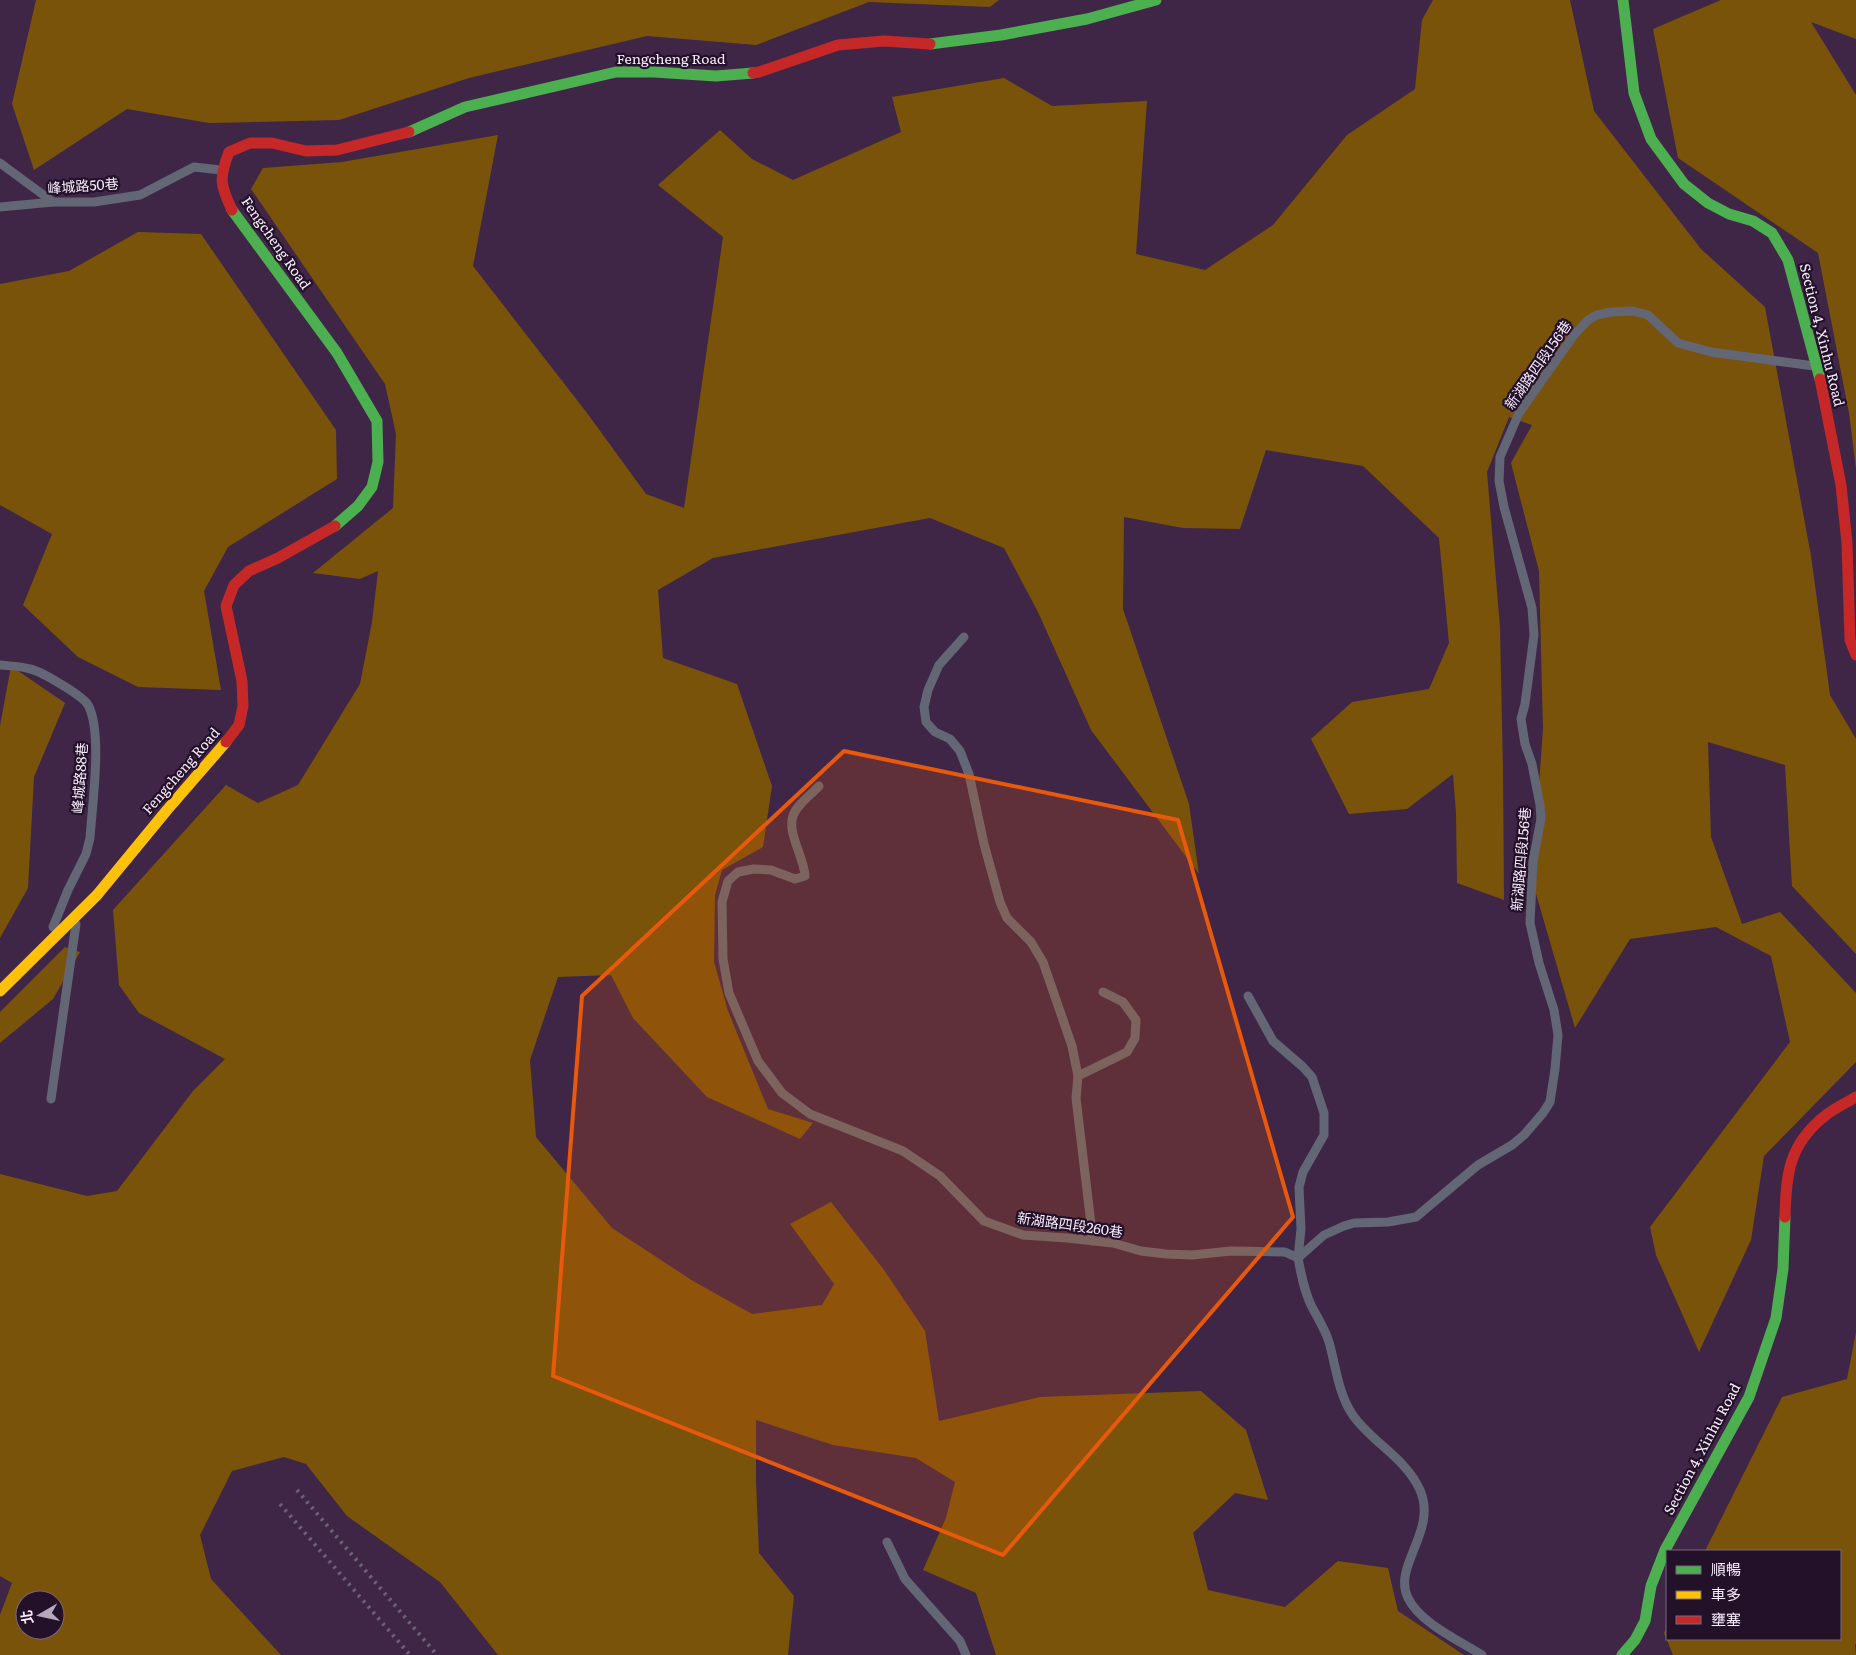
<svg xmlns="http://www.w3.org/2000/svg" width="1856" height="1655" font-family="Literata,'Noto Sans TC',serif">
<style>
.forest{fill:#7a530a;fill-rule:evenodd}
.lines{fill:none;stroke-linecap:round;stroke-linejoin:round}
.lane{stroke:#636674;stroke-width:9}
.fast{stroke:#4caf50;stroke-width:11}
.slow{stroke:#ffc107;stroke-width:11}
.jam{stroke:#c62828;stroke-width:11}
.rail{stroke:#6a6275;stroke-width:4;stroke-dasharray:2.5 5;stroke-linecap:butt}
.marked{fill:#e8590c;fill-opacity:0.2;stroke:#e8590c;stroke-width:4;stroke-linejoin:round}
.labels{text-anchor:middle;stroke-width:4.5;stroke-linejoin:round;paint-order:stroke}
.street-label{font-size:14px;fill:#f7ecfb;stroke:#231029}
</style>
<rect width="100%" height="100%" fill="#3f2647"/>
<g class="forest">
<polygon points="36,0 999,0 990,7 869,2 756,45 647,36 469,78 339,120 209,123 127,109 34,170 12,104"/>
<path d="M 1433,0 L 1570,0 L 1594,111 L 1701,249 L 1765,307 L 1811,556 L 1830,695 L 1856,739 L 1856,954 L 1792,886 L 1785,765 L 1708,742 L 1711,837 L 1742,924 L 1780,912 L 1856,993 L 1856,1062 L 1764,1156 L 1751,1240 L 1699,1352 L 1656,1255 L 1650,1227 L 1790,1042 L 1771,956 L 1716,927 L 1630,939 L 1575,1028 L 1532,880 L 1543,729 L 1539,571 L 1511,463 L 1532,425 L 1509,417 L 1487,472 L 1500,627 L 1503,770 L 1504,900 L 1457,883 L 1456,813 L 1453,774 L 1407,809 L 1349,814 L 1311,739 L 1352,702 L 1429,689 L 1449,643 L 1439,538 L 1363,466 L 1266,450 L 1240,529 L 1183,528 L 1124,517 L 1123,609 L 1189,804 L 1199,874 L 1091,730 L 1038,612 L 1004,548 L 930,518 L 713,558 L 658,590 L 663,658 L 737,684 L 772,786 L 763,847 L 722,870 L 715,895 L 714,962 L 728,1011 L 768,1109 L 813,1123 L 800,1139 L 707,1097 L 633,1018 L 611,975 L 558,977 L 530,1060 L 536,1137 L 612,1228 L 693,1281 L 752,1314 L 822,1305 L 834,1284 L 790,1224 L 831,1202 L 884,1270 L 925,1331 L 939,1421 L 1040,1397 L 1201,1391 L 1246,1430 L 1268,1500 L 1235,1493 L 1193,1533 L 1208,1590 L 1285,1607 L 1338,1561 L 1388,1568 L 1398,1611 L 1464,1655 L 996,1655 L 976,1593 L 923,1570 L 946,1518 L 955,1482 L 916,1458 L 833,1445 L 756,1420 L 756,1482 L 759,1553 L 794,1596 L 788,1655 L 498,1655 L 440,1582 L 347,1516 L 306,1464 L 284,1457 L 232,1471 L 200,1535 L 211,1579 L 281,1655 L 0,1655 L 0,1615 L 12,1583 L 0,1576 L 0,1174 L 87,1196 L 117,1191 L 193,1091 L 225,1059 L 139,1013 L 119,985 L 113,910 L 226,785 L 258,803 L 298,785 L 360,684 L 372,622 L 378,571 L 360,579 L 313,573 L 393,508 L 396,434 L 385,384 L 251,189 L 263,168 L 342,162 L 498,135 L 473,266 L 587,413 L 646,494 L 684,508 L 723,237 L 658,185 L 720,130 L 752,159 L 793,180 L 901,132 L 892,97 L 1004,78 L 1052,106 L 1147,101 L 1136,254 L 1205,270 L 1273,225 L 1347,135 L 1415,89 L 1422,20 ZM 25,1600 L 55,1600 L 55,1630 L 25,1630 Z"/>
<polygon points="1721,0 1856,0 1856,39 1811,22 1856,95 1856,469 1849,413 1818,253 1678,158 1653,29"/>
<polygon points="138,232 201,234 336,430 337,479 228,547 204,591 221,690 138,687 78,657 23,605 52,534 0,505 0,284 69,271"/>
<polygon points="11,666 65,703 34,777 28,888 0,938 0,726"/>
<polygon points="65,947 80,952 53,999 0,1043 0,1012"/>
<polygon points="1856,1332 1856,1643 1855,1645 1856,1655 1673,1655 1664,1633 1667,1627 1667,1639 1840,1639 1840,1551 1705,1551 1782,1397 1847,1379"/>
</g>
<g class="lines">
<g class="lane">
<polyline points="0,163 53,202"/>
<polyline points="0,207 53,202 94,202 140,195 194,167 221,170"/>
<polyline points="964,637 939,665 928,690 924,707 926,722 935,732 950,739 960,751 969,774 984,844 1000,902 1007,918 1031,942 1043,962 1072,1046 1078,1076"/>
<path d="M 0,665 C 10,666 21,666 30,669 C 41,671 83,696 88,705 C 103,732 92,806 90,838 L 86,854 L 68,890 L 53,927"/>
<path d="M 819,786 C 811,795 797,804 793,816 C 787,833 804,857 805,876 L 795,879 L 771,870 L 754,869 L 738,872 L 728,881 L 722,902 L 723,959 L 729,993 L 758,1061 L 782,1093 L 810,1114 L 903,1151 L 940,1176 L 984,1221 L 1023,1235 L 1067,1238 L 1113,1243 L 1141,1251 L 1166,1254 L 1192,1255 L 1231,1251 L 1285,1252 L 1298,1258 C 1301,1274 1304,1290 1311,1305 C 1317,1317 1325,1329 1329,1342 C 1336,1367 1338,1392 1352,1414 C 1371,1442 1406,1458 1420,1490 C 1438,1531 1392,1566 1408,1598 C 1420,1623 1460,1641 1482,1655"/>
<polyline points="1248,996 1273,1041 1303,1067 1312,1077 1324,1113 1324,1135 1303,1172 1299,1187 1301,1229 1298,1258 1324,1235 1344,1226 1354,1223 1388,1222 1416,1217 1478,1165 1512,1145 1524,1135 1543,1113 1550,1102 1555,1069 1558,1035 1554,1010 1539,963 1530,923 1533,861 1541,819 1540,805 1532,764 1525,744 1521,719 1525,704 1534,635 1532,608 1504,507 1499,481 1500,457 1519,413 1574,335 1588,320 1597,315 1611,312 1633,311 1648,315 1678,343 1711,352 1814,366"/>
<polyline points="51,1099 76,924"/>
<polyline points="1093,1241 1076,1098 1078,1076 1127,1052 1135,1038 1136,1020 1123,1002 1103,992"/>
<polyline points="887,1542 905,1579 960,1641 966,1655"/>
</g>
<g class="fast">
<polyline points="1623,0 1634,93 1651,139 1684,184 1708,203 1729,214 1753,221 1772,233 1788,260 1820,379"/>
<polyline points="930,44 1001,35 1087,19 1156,0"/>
<polyline points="409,132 465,107 616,72 654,72 716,76 753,73"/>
<polyline points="232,210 337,353 377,421 378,462 372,487 358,506 335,526"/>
<polyline points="1622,1655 1635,1640 1645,1621 1651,1586 1665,1550 1749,1397 1776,1318 1783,1269 1785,1217"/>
</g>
<polyline class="slow" points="0,991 97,895 167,810 226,742"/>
<g class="jam">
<polyline points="753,73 759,72 838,45 884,41 930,44"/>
<path d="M 232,210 C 220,185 219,178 229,152 L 250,143 L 272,143 L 306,151 L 337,150 L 409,132"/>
<polyline points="1820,379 1841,485 1847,543 1850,640 1856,655"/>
<polyline points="226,742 239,725 243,706 242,681 226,606 234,585 249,571 278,558 335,526"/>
<path d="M 1785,1217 C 1786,1173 1789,1144 1826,1115 C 1835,1108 1846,1103 1856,1097"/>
</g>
<g class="rail">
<polyline points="297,1490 437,1655"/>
<polyline points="280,1504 410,1655"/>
</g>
</g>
<path class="marked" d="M 844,751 L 1178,820 L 1293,1217 L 1003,1555 L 553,1376 L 582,996 Z"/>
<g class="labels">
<g class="street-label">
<text x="671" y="64">Fengcheng Road</text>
<text transform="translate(83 186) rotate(-4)" y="5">峰城路50巷</text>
<text transform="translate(276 243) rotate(55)" y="5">Fengcheng Road</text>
<text transform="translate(1822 335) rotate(76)" y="5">Section 4, Xinhu Road</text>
<text transform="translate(1538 365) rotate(-55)" y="5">新湖路四段156巷</text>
<text transform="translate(181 771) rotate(-49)" y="5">Fengcheng Road</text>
<text transform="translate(80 778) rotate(-86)" y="5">峰城路88巷</text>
<text transform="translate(1521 859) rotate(-85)" y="5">新湖路四段156巷</text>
<text transform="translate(1070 1225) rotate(8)" y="5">新湖路四段260巷</text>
<text transform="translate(1702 1449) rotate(-62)" y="5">Section 4, Xinhu Road</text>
</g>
</g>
<rect x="1666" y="1550" width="175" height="90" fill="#231029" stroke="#78687d"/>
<rect x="1676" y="1566" width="25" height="8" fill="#4caf50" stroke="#78687d"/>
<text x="1711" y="1575" font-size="15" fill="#f7ecfb">順暢</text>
<rect x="1676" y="1591" width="25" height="8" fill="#ffc107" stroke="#78687d"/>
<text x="1711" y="1600" font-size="15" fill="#f7ecfb">車多</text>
<rect x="1676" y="1616" width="25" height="8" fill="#c62828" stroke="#78687d"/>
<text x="1711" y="1625" font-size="15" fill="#f7ecfb">壅塞</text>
<g transform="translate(40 1615) rotate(261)"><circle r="24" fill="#231029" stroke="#78687d"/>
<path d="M0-4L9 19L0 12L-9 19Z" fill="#b7a7bc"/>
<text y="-8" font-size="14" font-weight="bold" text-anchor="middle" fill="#f7ecfb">北</text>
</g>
</svg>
